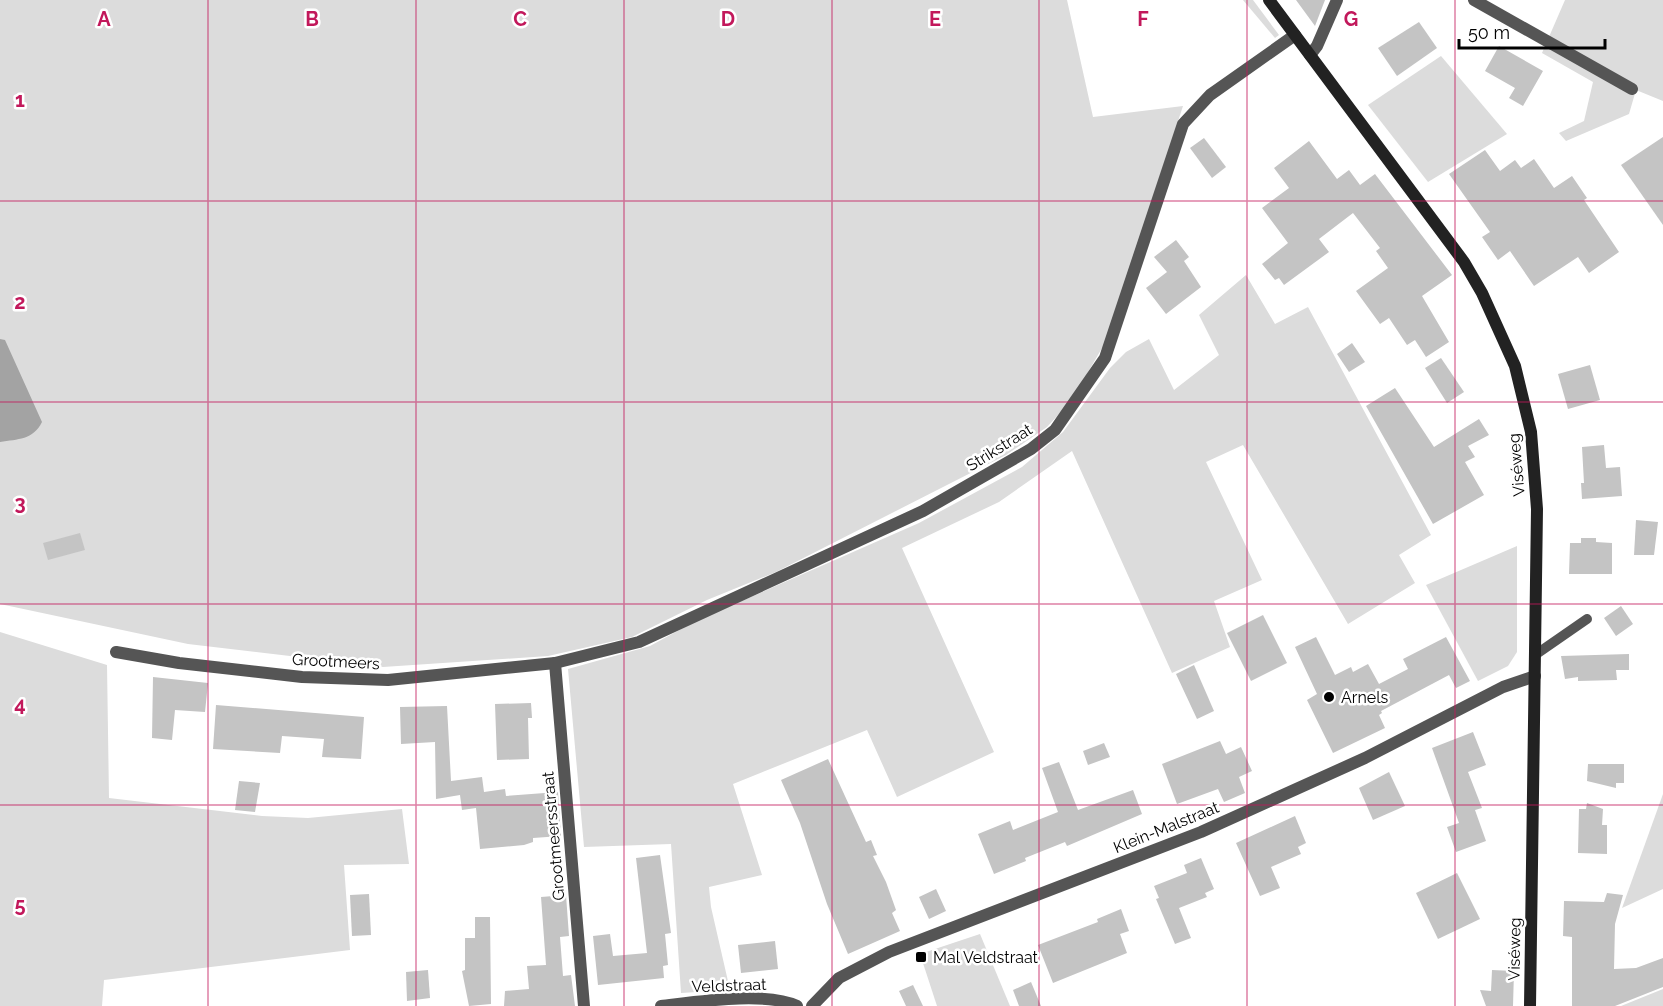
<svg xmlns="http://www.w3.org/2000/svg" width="1663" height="1006" font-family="Raleway,sans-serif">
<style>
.green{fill:#dcdcdc}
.water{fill:#a3a3a3}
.building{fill:#c4c4c4}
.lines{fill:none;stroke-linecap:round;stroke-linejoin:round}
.service{stroke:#555;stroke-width:10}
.minor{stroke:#555;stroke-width:12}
.secondary{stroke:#222;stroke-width:12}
.grid{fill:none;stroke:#c2185b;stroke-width:1.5;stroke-opacity:0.55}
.poi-dot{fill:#000;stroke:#fff;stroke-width:2}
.labels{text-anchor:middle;stroke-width:5;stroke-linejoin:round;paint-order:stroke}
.street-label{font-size:16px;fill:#000;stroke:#fff}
.poi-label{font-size:16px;fill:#000;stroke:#fff;text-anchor:start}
.grid-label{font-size:20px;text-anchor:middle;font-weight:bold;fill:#c2185b;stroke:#fff;stroke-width:5;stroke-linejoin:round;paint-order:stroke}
</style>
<rect width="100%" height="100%" fill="#fff"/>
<g class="green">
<polygon points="0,0 1067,0 1093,117 1183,106 1105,343 1071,401 1047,427 1006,455 776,572 707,600 632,637 548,656 383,667 188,644 0,604"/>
<polygon points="1243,0 1253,0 1279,35 1275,38"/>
<polygon points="1565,0 1663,0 1663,101 1636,90 1629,114 1566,141 1559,133 1584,121 1593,82 1542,53"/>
<polygon points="1441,56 1507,134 1428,182 1368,105"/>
<polygon points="1246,275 1275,324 1308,307 1431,535 1399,555 1415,583 1348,624 1243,445 1206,462 1262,580 1214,601 1230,647 1172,673 1072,451 999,502 902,548 994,752 897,797 867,730 733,784 762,875 709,887 711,907 730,990 681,993 671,844 584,847 568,669 650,646 694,622 919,523 1022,467 1063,432 1110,368 1126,352 1149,339 1174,390 1219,355 1199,315"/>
<polygon points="1517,546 1517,652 1508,666 1478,681 1426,585"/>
<polygon points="0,632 107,665 109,798 262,816 308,818 402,809 409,864 344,865 350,950 104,980 102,1006 0,1006"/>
<polygon points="1663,794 1663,889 1622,908"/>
<polygon points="980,934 1010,1006 937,1006 920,954"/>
<polygon points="1663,989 1663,1006 1621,1006"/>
</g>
<path class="water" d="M 0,339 L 5,340 L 42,422 C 33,440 18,439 0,442 Z"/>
<g class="building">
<polygon points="1296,0 1325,0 1315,26"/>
<polygon points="1419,22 1437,48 1397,76 1378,48"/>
<polygon points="1499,46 1543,71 1523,106 1509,98 1515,88 1485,71"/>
<polygon points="1663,137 1663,225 1621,165"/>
<polygon points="1204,138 1226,167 1212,178 1190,148"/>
<polygon points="1309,141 1337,179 1349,170 1360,185 1375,174 1452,275 1422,296 1449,342 1426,357 1415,340 1407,345 1389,318 1380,324 1356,291 1388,268 1376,251 1380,248 1353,213 1319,239 1329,252 1284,285 1279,278 1275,280 1262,264 1288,243 1262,208 1289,188 1274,168"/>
<polygon points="1485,150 1500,171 1515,160 1521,168 1534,159 1554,188 1572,176 1587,198 1584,200 1619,252 1589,273 1578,257 1534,286 1510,251 1498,260 1482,237 1490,232 1449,174"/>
<polygon points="1176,240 1189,257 1184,261 1201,287 1166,314 1146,288 1167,272 1154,257"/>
<polygon points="1352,343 1365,362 1349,372 1337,354"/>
<polygon points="1441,358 1464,392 1447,403 1425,368"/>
<polygon points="1590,365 1600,400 1568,409 1558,374"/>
<polygon points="1395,388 1434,447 1479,419 1489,435 1468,446 1475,457 1465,462 1484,495 1433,524 1366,406"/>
<polygon points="1604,445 1606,468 1620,467 1622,496 1582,499 1581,483 1584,483 1582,447"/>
<polygon points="1636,520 1658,522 1654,555 1634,555"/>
<polygon points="80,533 85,550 48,560 43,543"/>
<polygon points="1581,538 1596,538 1596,542 1612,543 1612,574 1569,574 1570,543 1581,543"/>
<polygon points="1621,606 1633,624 1616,636 1604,618"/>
<polygon points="1263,615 1287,663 1251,681 1227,633"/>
<polygon points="1316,637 1335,675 1351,667 1353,672 1368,664 1379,684 1408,669 1403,659 1446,637 1470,681 1456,688 1449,675 1381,711 1382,713 1379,715 1385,728 1333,753 1307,700 1317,694 1295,647"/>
<polygon points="1629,654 1629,670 1616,670 1617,680 1578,681 1578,677 1565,679 1561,656"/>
<polygon points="1194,665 1214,711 1197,719 1176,674"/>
<polygon points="153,677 208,683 205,712 175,710 172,740 152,738"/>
<polygon points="531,703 532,718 528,718 529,759 497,760 495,704"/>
<polygon points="216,705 364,717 361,759 322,757 324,739 282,736 280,753 213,749"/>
<polygon points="447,706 451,781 482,777 484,792 505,789 506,796 558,792 561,836 533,838 533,842 524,845 480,849 476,808 462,810 460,795 436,799 435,742 401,744 400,707"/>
<polygon points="1473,732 1486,765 1468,772 1482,808 1475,810 1486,841 1456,852 1447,827 1459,823 1432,748"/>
<polygon points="1220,741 1226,754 1241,747 1252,771 1239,777 1245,793 1224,802 1218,789 1177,804 1162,764"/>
<polygon points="1104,743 1110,757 1088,765 1083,751"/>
<polygon points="828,759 866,842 871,840 877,855 873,856 886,882 896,910 892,913 900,931 848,954 827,904 800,823 781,780"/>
<polygon points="1059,762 1078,810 1133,790 1142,814 1067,846 1065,842 1025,858 1026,861 994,874 978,834 1010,821 1013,830 1058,812 1042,768"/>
<polygon points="1588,764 1624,764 1624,783 1616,783 1616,788 1587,781"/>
<polygon points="1389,772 1405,806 1373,820 1359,788"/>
<polygon points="239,781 260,783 255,812 235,810"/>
<polygon points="1587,803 1603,809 1602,825 1607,825 1607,854 1578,853 1579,809 1586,809"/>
<polygon points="1295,816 1306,843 1298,847 1301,854 1271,867 1280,888 1260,896 1236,843"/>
<polygon points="660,855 671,933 665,934 668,965 663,966 664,978 598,985 593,936 610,934 613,956 647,953 636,858"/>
<polygon points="1201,858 1214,889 1205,893 1207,897 1179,908 1191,938 1175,944 1156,899 1159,898 1154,886 1187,873 1184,865"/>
<polygon points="1457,873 1480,919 1438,939 1416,893"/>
<polygon points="936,889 946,911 929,919 919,897"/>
<polygon points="1607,893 1623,895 1615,924 1614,969 1636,968 1663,958 1663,987 1615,1006 1572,1006 1572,937 1563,936 1564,901 1604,902"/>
<polygon points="369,894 371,935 352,936 350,895"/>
<polygon points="566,895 569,936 560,937 563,976 571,975 575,1006 504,1006 505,991 529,989 527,966 546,965 541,897"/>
<polygon points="1121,909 1129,931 1120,934 1127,953 1053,983 1038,945 1098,922 1097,919"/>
<polygon points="475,917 490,917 491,1004 469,1006 462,971 465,970 465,938 475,938"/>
<polygon points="775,941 778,969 741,973 738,945"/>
<polygon points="428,970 430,998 407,1001 406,972"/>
<polygon points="1492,970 1514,971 1513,1006 1486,1006 1480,990 1491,991"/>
<polygon points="1031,982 1041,1006 1019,1006 1013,990"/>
<polygon points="913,985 923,1006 906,1006 899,991"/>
</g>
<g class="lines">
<polyline class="service" points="1535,655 1587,619"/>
<g class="minor">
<polyline points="1474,0 1632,89"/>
<polyline points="1310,55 1317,46 1337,0"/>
<polyline points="116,652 179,663 302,677 388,680 555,663 639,642 923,511 1031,449 1055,430 1105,358 1183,124 1210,95 1295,35"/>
<polyline points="555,663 584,1006"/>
<path d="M 661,1006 C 696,1002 766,991 797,1006"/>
<polyline points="812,1006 839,978 889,952 1201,832 1365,758 1503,687 1535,676"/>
</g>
<polyline class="secondary" points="1269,0 1464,262 1482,293 1515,366 1531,432 1537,509 1530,1006"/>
</g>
<path class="grid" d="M 208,0 L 208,1006M 416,0 L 416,1006M 624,0 L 624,1006M 832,0 L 832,1006M 1039,0 L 1039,1006M 1247,0 L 1247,1006M 1455,0 L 1455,1006M 0,201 L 1663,201M 0,402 L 1663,402M 0,604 L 1663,604M 0,805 L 1663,805"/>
<g class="poi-dot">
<circle cx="1329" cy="697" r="6"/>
<rect x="915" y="951" width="12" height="12" rx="3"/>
</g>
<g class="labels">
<g class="street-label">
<text transform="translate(999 447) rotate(-32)" y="6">Strikstraat</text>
<text transform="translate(1516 465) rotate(-95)" y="6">Viséweg</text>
<text transform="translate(336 661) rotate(3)" y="6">Grootmeers</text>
<text transform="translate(1166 827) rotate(-22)" y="6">Klein-Malstraat</text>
<text transform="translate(553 836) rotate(-95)" y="6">Grootmeersstraat</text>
<text transform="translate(1514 949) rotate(-89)" y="6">Viséweg</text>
<text transform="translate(729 985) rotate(-2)" y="6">Veldstraat</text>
</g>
<g class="poi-label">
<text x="1341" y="703">Arnels</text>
<text x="933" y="963">Mal Veldstraat</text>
</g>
</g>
<g class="grid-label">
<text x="104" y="26">A</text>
<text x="312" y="26">B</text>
<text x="520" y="26">C</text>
<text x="728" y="26">D</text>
<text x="935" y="26">E</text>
<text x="1143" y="26">F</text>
<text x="1351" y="26">G</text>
<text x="20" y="107">1</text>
<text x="20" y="309">2</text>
<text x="20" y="510">3</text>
<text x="20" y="711">4</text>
<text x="20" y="912">5</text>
</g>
<path d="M1459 39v9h146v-9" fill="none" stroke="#000000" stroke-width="3"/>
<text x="1468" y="39" font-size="18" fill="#000000" stroke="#ffffff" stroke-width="4.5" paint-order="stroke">50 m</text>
</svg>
